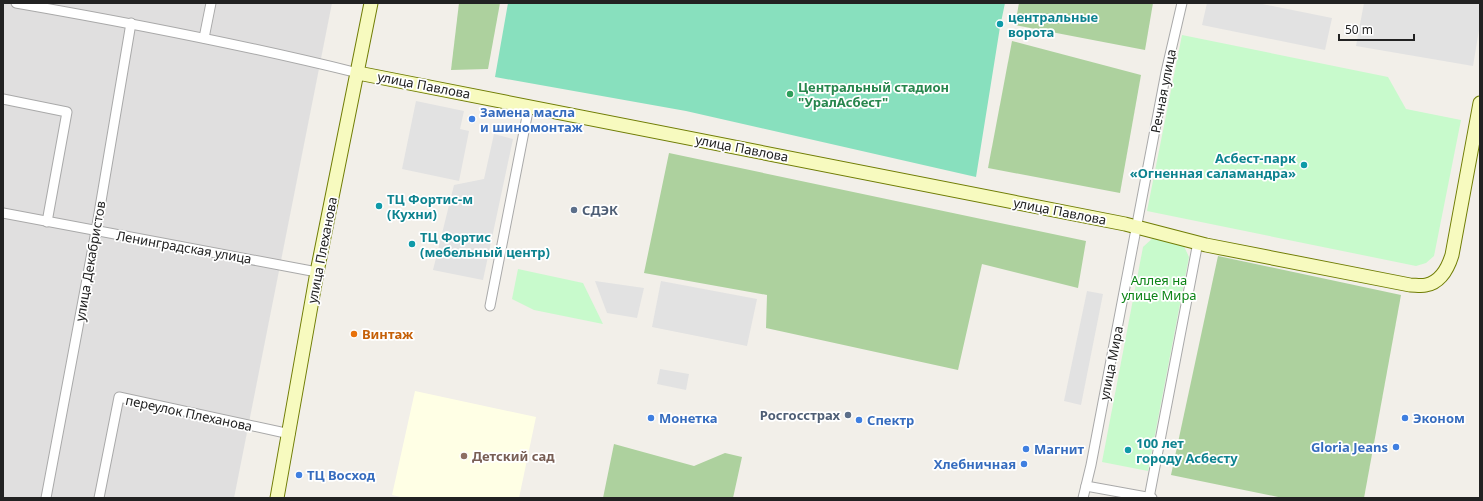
<svg xmlns="http://www.w3.org/2000/svg" width="1483" height="501" font-family="'Noto Sans',sans-serif">
<style>
.residential{fill:#e0dfdf}
.education{fill:#ffffe5}
.forest{fill:#add19e}
.park{fill:#c8facc}
.pitch{fill:#88e0be}
.parking{fill:#e2e2e2}
.lines{fill:none;stroke-linecap:round;stroke-linejoin:round}
.street-casing{stroke:#a9a9a9;stroke-width:11}
.secondary-casing{stroke:#707d05;stroke-width:15}
.street{stroke:#fff;stroke-width:9}
.secondary{stroke:#f7fabf;stroke-width:13}
.culture-dot{fill:#0f9aa8;stroke:#fff;stroke-width:1.5}
.leisure-dot{fill:#2e9e5b;stroke:#fff;stroke-width:1.5}
.shop-dot{fill:#3f7fe0;stroke:#fff;stroke-width:1.5}
.service-dot{fill:#5c6f8a;stroke:#fff;stroke-width:1.5}
.food-dot{fill:#e8710a;stroke:#fff;stroke-width:1.5}
.education-dot{fill:#8d6e63;stroke:#fff;stroke-width:1.5}
.labels{text-anchor:middle;stroke-width:3.5;stroke-linejoin:round;paint-order:stroke}
.culture-label{font-size:13px;font-weight:bold;fill:#0d838f;stroke:#fff;text-anchor:start}
.street-label{font-size:13px;fill:#222;stroke:#fff}
.leisure-label{font-size:13px;font-weight:bold;fill:#27864d;stroke:#fff;text-anchor:start}
.shop-label{font-size:13px;font-weight:bold;fill:#366cbe;stroke:#fff;text-anchor:start}
.service-label{font-size:13px;font-weight:bold;fill:#4e5e75;stroke:#fff;text-anchor:start}
.park-label{font-size:13px;fill:#0c8416;stroke:#fff}
.food-label{font-size:13px;font-weight:bold;fill:#c56008;stroke:#fff;text-anchor:start}
.education-label{font-size:13px;font-weight:bold;fill:#785e54;stroke:#fff;text-anchor:start}
</style>
<rect width="100%" height="100%" fill="#f2efe9"/>
<polygon class="residential" points="3,3 332,3 234,498 3,498"/>
<polygon class="education" points="415,391 536,417 519,498 405,498 392,495"/>
<g class="forest">
<polygon points="459,3 500,3 488,69 451,70"/>
<polygon points="1019,3 1153,3 1145,50 1015,25"/>
<polygon points="1012,41 1141,75 1120,193 988,168"/>
<polygon points="669,153 1086,241 1078,288 982,264 958,370 766,328 767,295 644,273"/>
<polygon points="1218,256 1401,295 1364,498 1283,498 1171,475"/>
<polygon points="614,444 694,466 725,453 742,457 733,498 603,498"/>
</g>
<g class="park">
<polygon points="1182,35 1388,77 1406,109 1461,120 1434,256 1426,263 1416,266 1147,211"/>
<polygon points="1154,237 1182,242 1189,257 1148,471 1102,462 1143,247"/>
<polygon points="518,269 583,283 603,324 534,310 512,299"/>
</g>
<polygon class="pitch" points="508,3 1005,3 1000,27 976,177 686,111 495,77"/>
<g class="parking">
<polygon points="1207,3 1257,3 1332,18 1325,50 1202,25"/>
<polygon points="1364,3 1480,4 1480,24 1473,66 1356,46"/>
<polygon points="416,101 464,111 460,129 469,131 459,181 402,169"/>
<polygon points="494,134 513,139 483,280 433,270 454,185 484,179"/>
<polygon points="595,281 644,288 637,318 607,313"/>
<polygon points="661,281 757,299 747,346 652,327"/>
<polygon points="1087,291 1103,294 1081,405 1064,401"/>
<polygon points="660,369 689,374 686,390 657,384"/>
</g>
<g class="lines">
<g class="street-casing">
<g id="street">
<path d="M 16,3 C 131,23 245,45 358,73"/>
<polyline points="204,38 211,3"/>
<polyline points="3,99 67,112 47,222"/>
<polyline points="3,213 317,272"/>
<polyline points="490,306 529,106"/>
<polyline points="1086,486 1152,498"/>
<polyline points="46,498 96,231 131,23"/>
<polyline points="99,498 119,397 290,434"/>
<polyline points="1083,498 1091,465 1166,72 1182,3"/>
<polyline points="1149,498 1198,242"/>
</g>
</g>
<g class="secondary-casing">
<g id="secondary">
<path d="M 358,73 L 1125,224 L 1206,245 L 1410,285 C 1415,285 1422,286 1426,285 C 1441,282 1448,268 1452,255 L 1480,103"/>
<polyline points="277,498 317,272 371,3"/>
</g>
</g>
<use href="#street" class="street"/>
<use href="#secondary" class="secondary"/>
</g>
<g class="culture-dot">
<circle cx="1000" cy="24" r="4"/>
<circle cx="1304" cy="165" r="4"/>
<circle cx="379" cy="206" r="4"/>
<circle cx="412" cy="244" r="4"/>
<circle cx="1128" cy="450" r="4"/>
</g>
<circle class="leisure-dot" cx="790" cy="94" r="4"/>
<g class="shop-dot">
<circle cx="472" cy="119" r="4"/>
<circle cx="651" cy="418" r="4"/>
<circle cx="1405" cy="418" r="4"/>
<circle cx="859" cy="420" r="4"/>
<circle cx="1396" cy="447" r="4"/>
<circle cx="1026" cy="449" r="4"/>
<circle cx="1024" cy="464" r="4"/>
<circle cx="299" cy="475" r="4"/>
</g>
<g class="service-dot">
<circle cx="574" cy="210" r="4"/>
<circle cx="848" cy="415" r="4"/>
</g>
<circle class="food-dot" cx="354" cy="334" r="4"/>
<circle class="education-dot" cx="464" cy="456" r="4"/>
<g class="labels">
<g class="culture-label">
<text x="1008" y="22">центральные<tspan x="1008" dy="15">ворота</tspan></text>
<text x="1296" y="163" text-anchor="end">Асбест-парк<tspan x="1296" dy="15">«Огненная саламандра»</tspan></text>
<text x="387" y="204">ТЦ Фортис-м<tspan x="387" dy="15">(Кухни)</tspan></text>
<text x="420" y="242">ТЦ Фортис<tspan x="420" dy="15">(мебельный центр)</tspan></text>
<text x="1136" y="448">100 лет<tspan x="1136" dy="15">городу Асбесту</tspan></text>
</g>
<g class="street-label">
<text transform="translate(424 85) rotate(11)" y="5">улица Павлова</text>
<text transform="translate(1163 91) rotate(-79)" y="5">Речная улица</text>
<text transform="translate(742 148) rotate(11)" y="5">улица Павлова</text>
<text transform="translate(1060 211) rotate(11)" y="5">улица Павлова</text>
<text transform="translate(184 247) rotate(10)" y="5">Ленинградская улица</text>
<text transform="translate(322 250) rotate(-79)" y="5">улица Плеханова</text>
<text transform="translate(90 261) rotate(-80)" y="5">улица Декабристов</text>
<text transform="translate(1111 363) rotate(-79)" y="5">улица Мира</text>
<text transform="translate(189 413) rotate(12)" y="5">переулок Плеханова</text>
</g>
<g class="leisure-label">
<text x="798" y="92">Центральный стадион<tspan x="798" dy="15">"УралАсбест"</tspan></text>
</g>
<g class="shop-label">
<text x="480" y="117">Замена масла<tspan x="480" dy="15">и шиномонтаж</tspan></text>
<text x="659" y="423">Монетка</text>
<text x="1413" y="423">Эконом</text>
<text x="867" y="425">Спектр</text>
<text x="1388" y="452" text-anchor="end">Gloria Jeans</text>
<text x="1034" y="454">Магнит</text>
<text x="1016" y="469" text-anchor="end">Хлебничная</text>
<text x="307" y="480">ТЦ Восход</text>
</g>
<g class="service-label">
<text x="582" y="215">СДЭК</text>
<text x="840" y="420" text-anchor="end">Росгосстрах</text>
</g>
<g class="park-label">
<text x="1159" y="285">Аллея на<tspan x="1159" dy="15">улице Мира</tspan></text>
</g>
<g class="food-label">
<text x="362" y="339">Винтаж</text>
</g>
<g class="education-label">
<text x="472" y="461">Детский сад</text>
</g>
</g>
<rect width="1483" height="501" fill="none" stroke="#222222" stroke-width="8"/>
<path d="M1339 34v6h75v-6" fill="none" stroke="#222222" stroke-width="2"/>
<text x="1345" y="34" font-size="12" fill="#222222" stroke="#ffffff" stroke-width="3" paint-order="stroke">50 m</text>
</svg>
